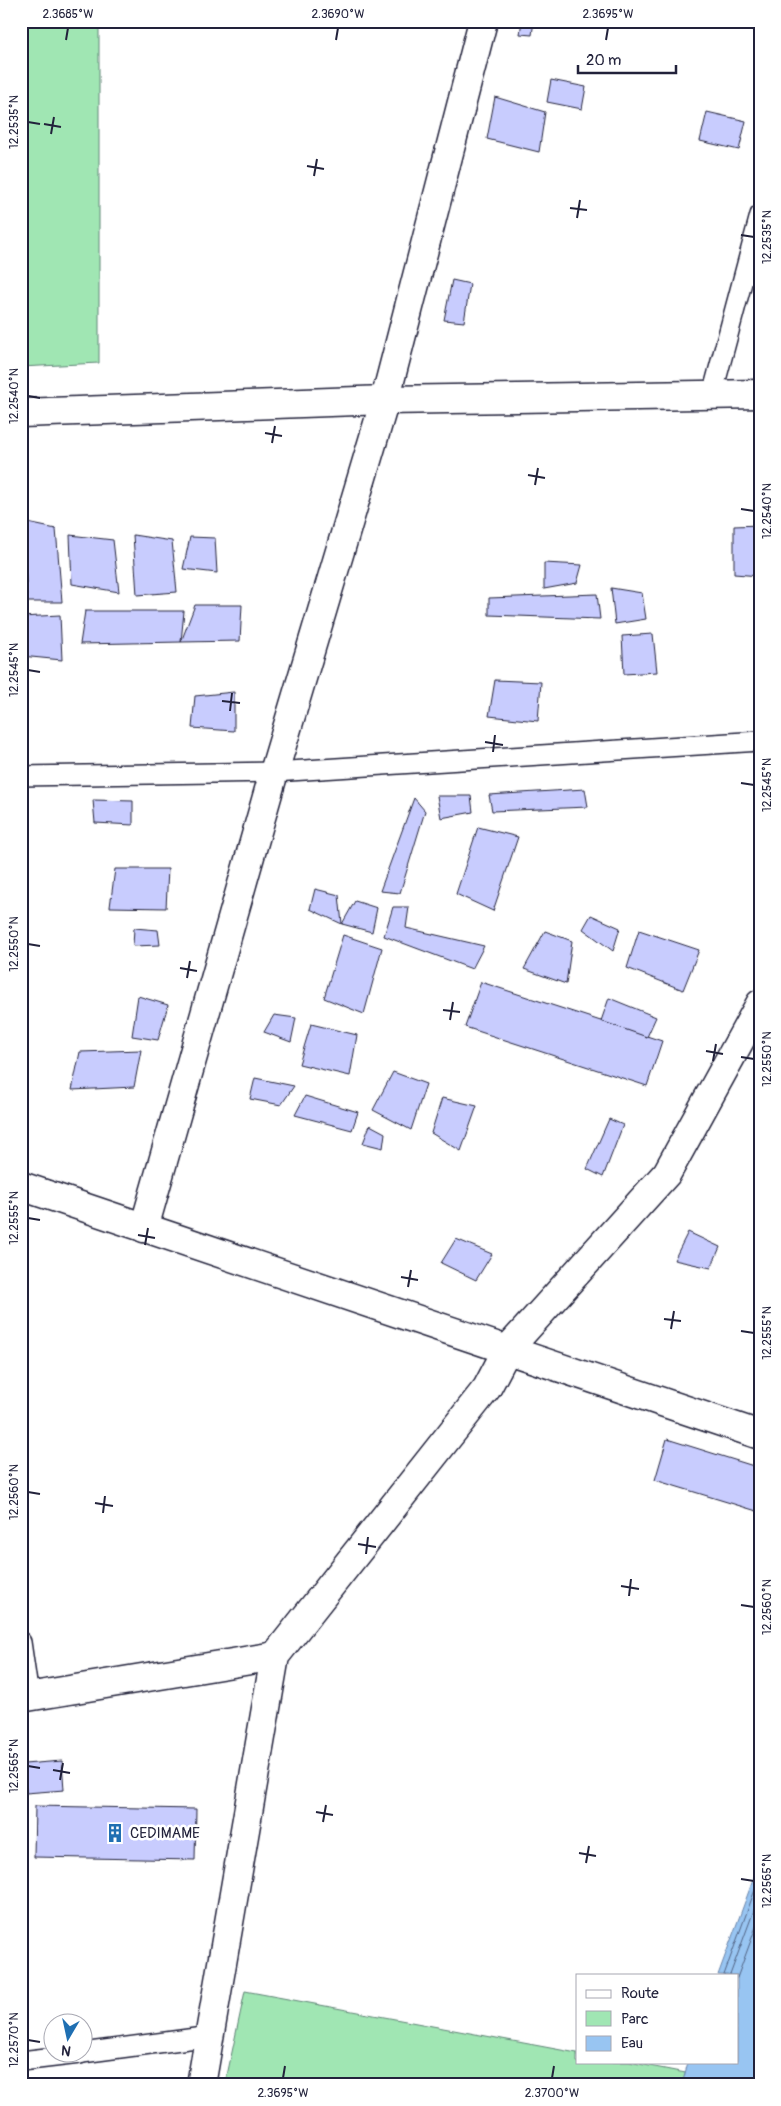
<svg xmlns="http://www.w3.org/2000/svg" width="781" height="2106" font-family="Pangolin,sans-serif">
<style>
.green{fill:#a0e6b3;stroke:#618477}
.water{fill:#98c5f2;stroke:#6984a9}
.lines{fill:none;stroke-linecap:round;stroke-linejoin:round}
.shore{stroke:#516384;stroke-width:1}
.building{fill:#c8ccfe;stroke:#22223b}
.lane-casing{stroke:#22223b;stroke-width:22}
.street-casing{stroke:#22223b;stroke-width:31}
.lane{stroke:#fff;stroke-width:19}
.street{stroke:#fff;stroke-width:28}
.ticks{fill:none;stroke:#22223b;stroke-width:2}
.labels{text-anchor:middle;stroke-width:5;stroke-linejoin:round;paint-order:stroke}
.poi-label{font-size:15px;fill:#22223b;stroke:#fff;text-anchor:start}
.neatline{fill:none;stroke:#22223b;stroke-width:2}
.ticks-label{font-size:12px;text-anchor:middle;fill:#22223b}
</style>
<rect width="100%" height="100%" fill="#fff"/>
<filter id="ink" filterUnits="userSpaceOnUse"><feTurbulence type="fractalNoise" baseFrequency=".02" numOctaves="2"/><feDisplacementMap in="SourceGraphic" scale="10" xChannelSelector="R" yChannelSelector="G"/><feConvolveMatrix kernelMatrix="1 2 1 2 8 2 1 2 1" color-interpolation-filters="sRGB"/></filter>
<g filter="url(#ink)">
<g class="green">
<polygon points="21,21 99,21 99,363 21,367"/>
<polygon points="245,1991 577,2053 577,2062 629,2062 701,2076 700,2085 225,2085"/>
</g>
<polygon class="water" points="760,1861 760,2085 682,2085 688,2062 737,2062 737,1975 718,1975"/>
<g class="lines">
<g class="shore">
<polyline points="724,1975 760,1876"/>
<polyline points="730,1975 760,1894"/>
<polyline points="737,1978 760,1916"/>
</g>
</g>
<g class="building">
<polygon points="522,21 534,21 532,35 520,34"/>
<polygon points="719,21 760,21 760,32"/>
<polygon points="551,80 586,87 582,109 547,102"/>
<polygon points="495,97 545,112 539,152 487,139"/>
<polygon points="707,112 746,121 739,150 700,141"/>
<polygon points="452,280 470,284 464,322 444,320"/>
<polygon points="23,522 56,529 62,602 27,602"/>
<polygon points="760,525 760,576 734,574 734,526"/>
<polygon points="70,535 113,540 119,592 72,584"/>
<polygon points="133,535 172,541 177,592 137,595"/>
<polygon points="190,537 215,538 217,573 183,569"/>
<polygon points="544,563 582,565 577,583 544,589"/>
<polygon points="611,588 642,593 646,619 615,624"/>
<polygon points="597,594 600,619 489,615 489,598"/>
<polygon points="195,605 242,605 240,641 181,642"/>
<polygon points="85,611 184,611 181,642 80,644"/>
<polygon points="60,615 62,660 21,656 21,617"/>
<polygon points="653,634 657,672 624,674 622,636"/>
<polygon points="495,680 541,682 538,721 489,716"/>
<polygon points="234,692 234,731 192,728 195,696"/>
<polygon points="585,789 588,807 492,811 489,795"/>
<polygon points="437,796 471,796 473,812 441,818"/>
<polygon points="414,798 425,811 400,893 380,891"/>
<polygon points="93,800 133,801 133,825 95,823"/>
<polygon points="478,827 518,837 493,911 456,894"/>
<polygon points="755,867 760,869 760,889 755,886"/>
<polygon points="115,869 168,869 166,908 110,907"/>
<polygon points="315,889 339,895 342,924 310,909"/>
<polygon points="355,901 377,908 372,932 342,924"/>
<polygon points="393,907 409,907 406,928 484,946 472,969 384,936"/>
<polygon points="591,915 620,928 613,951 583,929"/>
<polygon points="134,928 158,930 160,945 133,946"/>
<polygon points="639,930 699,950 683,990 627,968"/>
<polygon points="545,931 572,941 566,984 524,969"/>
<polygon points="343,935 382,948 364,1014 324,998"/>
<polygon points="481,982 662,1041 647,1086 465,1027"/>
<polygon points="138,996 168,1005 158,1040 132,1036"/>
<polygon points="609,998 656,1017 647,1037 601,1021"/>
<polygon points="274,1015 296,1018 291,1042 264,1032"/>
<polygon points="311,1024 357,1035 350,1076 299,1064"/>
<polygon points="141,1050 134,1087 72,1090 80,1052"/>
<polygon points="393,1072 426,1084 411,1130 373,1110"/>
<polygon points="255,1078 294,1086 281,1105 250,1099"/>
<polygon points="305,1096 358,1112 352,1130 295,1115"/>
<polygon points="442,1098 477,1106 461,1151 431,1133"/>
<polygon points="609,1119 623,1125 603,1177 587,1169"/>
<polygon points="370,1125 385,1133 383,1148 363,1143"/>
<polygon points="688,1232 720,1247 711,1268 674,1260"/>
<polygon points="456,1239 492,1254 476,1280 441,1263"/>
<polygon points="667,1439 760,1468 760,1512 655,1480"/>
<polygon points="62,1761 64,1790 26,1793 24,1764"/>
<polygon points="35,1806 196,1809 195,1860 34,1857"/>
</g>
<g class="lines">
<g class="lane-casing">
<g id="lane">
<polyline points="712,395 760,215"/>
<polyline points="21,776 274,772 760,741"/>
<polyline points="21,1642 29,1697"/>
<polyline points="82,2053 211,2036"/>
<polyline points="21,2061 80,2054"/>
</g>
</g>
<g class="street-casing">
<g id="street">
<polyline points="21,413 385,400 760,394"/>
<polyline points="21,1186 760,1435"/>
<polyline points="144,1228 274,772 385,400 483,21"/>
<polyline points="21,1698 275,1656"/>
<polyline points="201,2085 275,1656 487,1388 507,1350 667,1173 760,1004"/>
</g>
</g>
<use href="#lane" class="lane"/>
<use href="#street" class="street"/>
</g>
</g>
<path class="ticks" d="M 66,40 L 68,28M 336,40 L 338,28M 606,40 L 608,28M 28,122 L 40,124M 44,124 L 61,127M 51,134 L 54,117M 307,166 L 324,169M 314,176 L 317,159M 570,208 L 587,210M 577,218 L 580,200M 741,235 L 754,237M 28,396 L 40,398M 265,433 L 282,436M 272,443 L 275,426M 528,475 L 545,478M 535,485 L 538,468M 741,509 L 754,511M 28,670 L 40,672M 222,701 L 240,703M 230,711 L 232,693M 485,742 L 503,745M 493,752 L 495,735M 741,783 L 754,785M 28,944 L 40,946M 180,968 L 197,971M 187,978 L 190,961M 443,1010 L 460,1012M 450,1020 L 453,1002M 706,1051 L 723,1054M 741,1057 L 754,1059M 713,1061 L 716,1044M 28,1218 L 40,1220M 138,1235 L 155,1238M 145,1245 L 148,1228M 401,1277 L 418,1280M 408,1287 L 411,1270M 664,1319 L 681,1321M 671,1329 L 674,1311M 741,1331 L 754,1333M 28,1492 L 40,1494M 95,1503 L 113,1506M 103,1513 L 105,1496M 358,1544 L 376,1547M 366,1554 L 368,1537M 621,1586 L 639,1589M 629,1596 L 631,1579M 741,1605 L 754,1607M 28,1766 L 40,1768M 53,1770 L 70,1773M 60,1780 L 63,1763M 316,1812 L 333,1815M 323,1822 L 326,1805M 579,1853 L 596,1856M 586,1863 L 589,1846M 741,1879 L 754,1881M 28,2040 L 40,2042M 283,2078 L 285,2066M 552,2078 L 554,2066"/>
<defs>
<g id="building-bare" transform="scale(1.5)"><path d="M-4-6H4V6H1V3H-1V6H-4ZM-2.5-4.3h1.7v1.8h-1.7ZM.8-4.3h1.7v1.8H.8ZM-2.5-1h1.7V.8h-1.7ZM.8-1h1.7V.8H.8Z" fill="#1f6fb2" stroke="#fff" stroke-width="2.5" paint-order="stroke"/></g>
</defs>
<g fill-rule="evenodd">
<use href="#building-bare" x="115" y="1833"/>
</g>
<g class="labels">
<g class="poi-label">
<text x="130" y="1838">CEDIMAME</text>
</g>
</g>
<rect width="781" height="2106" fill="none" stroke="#fff" stroke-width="55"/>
<rect x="576" y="1974" width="162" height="90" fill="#ffffff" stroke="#a7a7b1"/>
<rect x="586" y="1990" width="25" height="8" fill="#ffffff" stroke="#a7a7b1"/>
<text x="621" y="1998" font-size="15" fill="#22223b">Route</text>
<rect x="586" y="2011" width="25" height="15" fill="#a0e6b3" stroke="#a7a7b1"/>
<text x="621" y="2024" font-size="15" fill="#22223b">Parc</text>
<rect x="586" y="2036" width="25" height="15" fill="#98c5f2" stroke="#a7a7b1"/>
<text x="621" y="2048" font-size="15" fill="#22223b">Eau</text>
<g transform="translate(68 2038) rotate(189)"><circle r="24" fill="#ffffff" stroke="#a7a7b1"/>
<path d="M0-4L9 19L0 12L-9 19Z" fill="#1f6fb2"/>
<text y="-8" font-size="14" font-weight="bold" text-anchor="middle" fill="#22223b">N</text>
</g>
<path d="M578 65v8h98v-8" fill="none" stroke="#22223b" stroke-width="2.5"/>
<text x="586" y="65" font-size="15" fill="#22223b" stroke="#ffffff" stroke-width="4" paint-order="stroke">20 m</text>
<rect x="28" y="28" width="726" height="2050" class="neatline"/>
<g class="ticks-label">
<text x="68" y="18">2.3685°W</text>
<text x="338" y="18">2.3690°W</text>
<text x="608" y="18">2.3695°W</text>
<text transform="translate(14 122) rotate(-90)" y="4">12.2535°N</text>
<text transform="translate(767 237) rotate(-90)" y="4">12.2535°N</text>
<text transform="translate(14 396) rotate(-90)" y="4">12.2540°N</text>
<text transform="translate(767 511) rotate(-90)" y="4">12.2540°N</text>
<text transform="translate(14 670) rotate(-90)" y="4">12.2545°N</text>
<text transform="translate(767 785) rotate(-90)" y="4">12.2545°N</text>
<text transform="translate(14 944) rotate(-90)" y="4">12.2550°N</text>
<text transform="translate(767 1059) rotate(-90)" y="4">12.2550°N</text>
<text transform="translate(14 1218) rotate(-90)" y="4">12.2555°N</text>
<text transform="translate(767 1333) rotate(-90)" y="4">12.2555°N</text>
<text transform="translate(14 1492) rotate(-90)" y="4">12.2560°N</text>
<text transform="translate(767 1607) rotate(-90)" y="4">12.2560°N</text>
<text transform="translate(14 1766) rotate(-90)" y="4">12.2565°N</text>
<text transform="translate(767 1881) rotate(-90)" y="4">12.2565°N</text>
<text transform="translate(14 2040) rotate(-90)" y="4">12.2570°N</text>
<text x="283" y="2097">2.3695°W</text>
<text x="552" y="2097">2.3700°W</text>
</g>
</svg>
